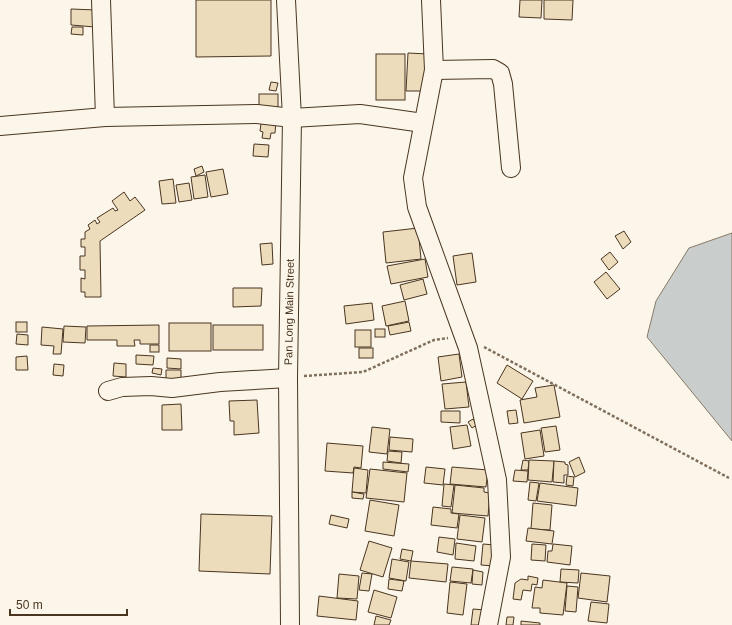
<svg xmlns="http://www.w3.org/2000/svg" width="732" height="625" font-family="Arial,sans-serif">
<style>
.water{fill:#c9cecd;stroke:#887966}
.building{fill:#ecdcbc;stroke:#4a3520}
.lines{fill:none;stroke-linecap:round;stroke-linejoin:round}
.minor-casing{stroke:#4a3520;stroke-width:20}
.path{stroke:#7f6f5c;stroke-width:2.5;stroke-dasharray:3 2;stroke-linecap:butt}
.minor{stroke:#fbf6e9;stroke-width:18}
.labels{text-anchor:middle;stroke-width:3;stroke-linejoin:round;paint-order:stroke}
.street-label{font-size:11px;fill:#4a3520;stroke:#fbf6e9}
</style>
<rect width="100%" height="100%" fill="#fbf6e9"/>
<polygon class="water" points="732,233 732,441 647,337 656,301 689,248"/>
<g class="building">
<polygon points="196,0 271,0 271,56 196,57"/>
<polygon points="520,0 542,0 541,18 519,17"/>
<polygon points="544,0 573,0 572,20 544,19"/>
<polygon points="71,9 96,10 95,27 71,25"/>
<polygon points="72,27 83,27 83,35 71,34"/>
<polygon points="408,53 428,54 426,91 406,91"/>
<rect x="376" y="54" width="29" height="46"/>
<polygon points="271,82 278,83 276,91 269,90"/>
<rect x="259" y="94" width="19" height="18"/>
<polygon points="262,116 276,120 275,133 271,133 270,139 262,138 263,132 260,131"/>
<polygon points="254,144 269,145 268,157 253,156"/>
<polygon points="202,166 204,172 196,176 194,169"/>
<polygon points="223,169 228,194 211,197 206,172"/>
<polygon points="205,175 208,197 194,199 191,177"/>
<polygon points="173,179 176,203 162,204 159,181"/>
<polygon points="189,183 192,200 179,202 176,185"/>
<polygon points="124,192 130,201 135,197 145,210 100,241 101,297 85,297 85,292 81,292 81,278 85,279 85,270 80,270 80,256 85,256 85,247 81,247 81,239 85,239 85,232 90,229 88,225 95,220 97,224 100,222 97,218 113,208 115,211 118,210 112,201"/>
<polygon points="418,228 421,259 386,263 383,232"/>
<polygon points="624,231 631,242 623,249 615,236"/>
<polygon points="272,243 273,264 262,265 260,244"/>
<polygon points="610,252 618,262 609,270 601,259"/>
<polygon points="472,253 476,282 457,285 453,256"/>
<polygon points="425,259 428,277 391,284 387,266"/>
<polygon points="606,272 620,289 607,299 594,282"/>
<polygon points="423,279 427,294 404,300 400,285"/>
<polygon points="233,288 262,288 261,306 233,307"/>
<polygon points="405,301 409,321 386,326 382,306"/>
<polygon points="372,303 374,320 346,324 344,306"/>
<rect x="16" y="322" width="11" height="10"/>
<polygon points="409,322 411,331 390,335 388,326"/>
<rect x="169" y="323" width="42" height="28"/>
<polygon points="159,325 159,344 140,344 140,340 134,340 135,346 117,346 117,340 87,340 87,326"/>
<rect x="213" y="325" width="50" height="25"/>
<polygon points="64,326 86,327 85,343 63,342"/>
<polygon points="42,327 63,329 61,354 53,354 54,346 41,345"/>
<rect x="375" y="329" width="10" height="8"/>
<rect x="355" y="330" width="16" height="17"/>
<polygon points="17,334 28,335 28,345 16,344"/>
<rect x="150" y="345" width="9" height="7"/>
<rect x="359" y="348" width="14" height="10"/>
<polygon points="459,354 462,377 441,381 438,357"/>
<polygon points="136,355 154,356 153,365 136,364"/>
<polygon points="27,356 28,370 16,370 16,357"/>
<polygon points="167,358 181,359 181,369 167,368"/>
<polygon points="114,363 126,364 126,377 113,376"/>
<polygon points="54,364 64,365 63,376 53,375"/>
<polygon points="507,365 533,381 522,399 497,383"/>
<polygon points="153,368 162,369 161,375 152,373"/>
<polygon points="166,370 181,370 181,380 166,379"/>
<polygon points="466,382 469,407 445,409 442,384"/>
<polygon points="554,385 560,417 524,423 520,400 537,397 535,388"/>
<polygon points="257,400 259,433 234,435 234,421 230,421 229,401"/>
<polygon points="181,404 182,430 162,430 162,405"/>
<polygon points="516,410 518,423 509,424 507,411"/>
<polygon points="441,411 460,411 460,423 441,422"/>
<polygon points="473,419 477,425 472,428 468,422"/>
<polygon points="467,425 471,446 453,449 450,427"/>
<polygon points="556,426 560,450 545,452 541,428"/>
<polygon points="372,427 390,429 387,454 369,452"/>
<polygon points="540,430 544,456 525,459 521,433"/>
<polygon points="390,437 413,439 412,452 389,450"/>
<polygon points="327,443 363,446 361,468 354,467 353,473 325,471"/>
<polygon points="388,451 402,452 401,463 387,461"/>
<polygon points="579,457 585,472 575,477 569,462"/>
<polygon points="523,460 529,461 528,470 521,470"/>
<polygon points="529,460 554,461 552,482 528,480"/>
<polygon points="554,461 565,462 565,464 568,465 568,475 564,475 564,483 553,482"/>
<polygon points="383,462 409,464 408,472 383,469"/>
<polygon points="426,467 445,469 443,485 424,483"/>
<polygon points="452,467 488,470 486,487 450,484"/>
<polygon points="354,468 368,470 366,493 352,492"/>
<polygon points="370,469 407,473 404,502 366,498"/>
<polygon points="515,470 528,471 527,482 513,481"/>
<polygon points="567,476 574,477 573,486 566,485"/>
<polygon points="530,482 539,483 536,501 528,500"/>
<polygon points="540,483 578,488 576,506 537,501"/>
<polygon points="444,484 454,485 451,507 442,506"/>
<polygon points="455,485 484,488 484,492 490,493 488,516 452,513"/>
<polygon points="352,492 364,494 363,499 352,498"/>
<polygon points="370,500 399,505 394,536 365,531"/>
<polygon points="533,503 552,505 550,530 531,529"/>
<polygon points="433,507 451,509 451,513 459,514 457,528 431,525"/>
<polygon points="201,514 272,516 270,574 199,571"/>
<polygon points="331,515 349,519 347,528 329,524"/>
<polygon points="460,515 485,518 482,542 457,539"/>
<polygon points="528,528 554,531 552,544 526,541"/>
<polygon points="439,537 455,539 453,555 437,552"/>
<polygon points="369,541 392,548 383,577 360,570"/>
<polygon points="456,543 476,546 474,561 455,559"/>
<polygon points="483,544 495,545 494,566 481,565"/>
<polygon points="532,544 546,545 545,561 531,560"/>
<polygon points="553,544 572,546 570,565 547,562 548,551 552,551"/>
<polygon points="402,549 413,551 411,561 400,559"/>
<polygon points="392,559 409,562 406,581 389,578"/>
<polygon points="411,561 448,564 446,582 409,578"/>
<polygon points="452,567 473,569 471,583 450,581"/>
<polygon points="561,569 579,570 578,583 560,582"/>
<polygon points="473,570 483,572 482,585 472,584"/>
<polygon points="362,573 372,574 369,591 359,590"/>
<polygon points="581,573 610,576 607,602 578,598"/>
<polygon points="339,574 359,576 357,599 337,598"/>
<polygon points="528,576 538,578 537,585 532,584 531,591 523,590 521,600 513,599 515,583 521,579 528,580"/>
<polygon points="389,579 404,581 402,591 388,589"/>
<polygon points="543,580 567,583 563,615 540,613 540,608 532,608 535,587 542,588"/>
<polygon points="450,582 467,584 463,615 447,613"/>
<polygon points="567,586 578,587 576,612 565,611"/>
<polygon points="374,590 397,597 391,618 368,612"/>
<polygon points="319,596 358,601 356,620 317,616"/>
<polygon points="591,602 609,604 607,623 588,621"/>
<polygon points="473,609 485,610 483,625 471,625"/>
<polygon points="376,616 391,620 389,625 374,625"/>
<polygon points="507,617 514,617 513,625 506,625"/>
<polygon points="521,621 540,623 540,625 521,625"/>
</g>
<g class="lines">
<g class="minor-casing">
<g id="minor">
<polyline points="101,0 105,117"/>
<polyline points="286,0 292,118 288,378 290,625"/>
<polyline points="431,0 434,70 413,178 417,207 468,348 497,480 501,557 488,625"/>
<polyline points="434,70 493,69 500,73 503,84 511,168"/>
<polyline points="0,126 105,117 257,114 292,118 360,114 423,123"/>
<polyline points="108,391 122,387 151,386 172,388 220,382 288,378"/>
</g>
</g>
<g class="path">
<polyline points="484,347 729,478"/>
<polyline points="304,376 363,372 434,340 448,338"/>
</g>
<use href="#minor" class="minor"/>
</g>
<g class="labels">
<g class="street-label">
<text transform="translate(289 312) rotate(-89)" y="4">Pan Long Main Street</text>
</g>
</g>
<path d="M10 609v6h117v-6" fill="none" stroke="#4a3520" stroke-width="2"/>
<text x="16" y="609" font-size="12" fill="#4a3520" stroke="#fbf6e9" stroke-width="3" paint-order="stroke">50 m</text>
</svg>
